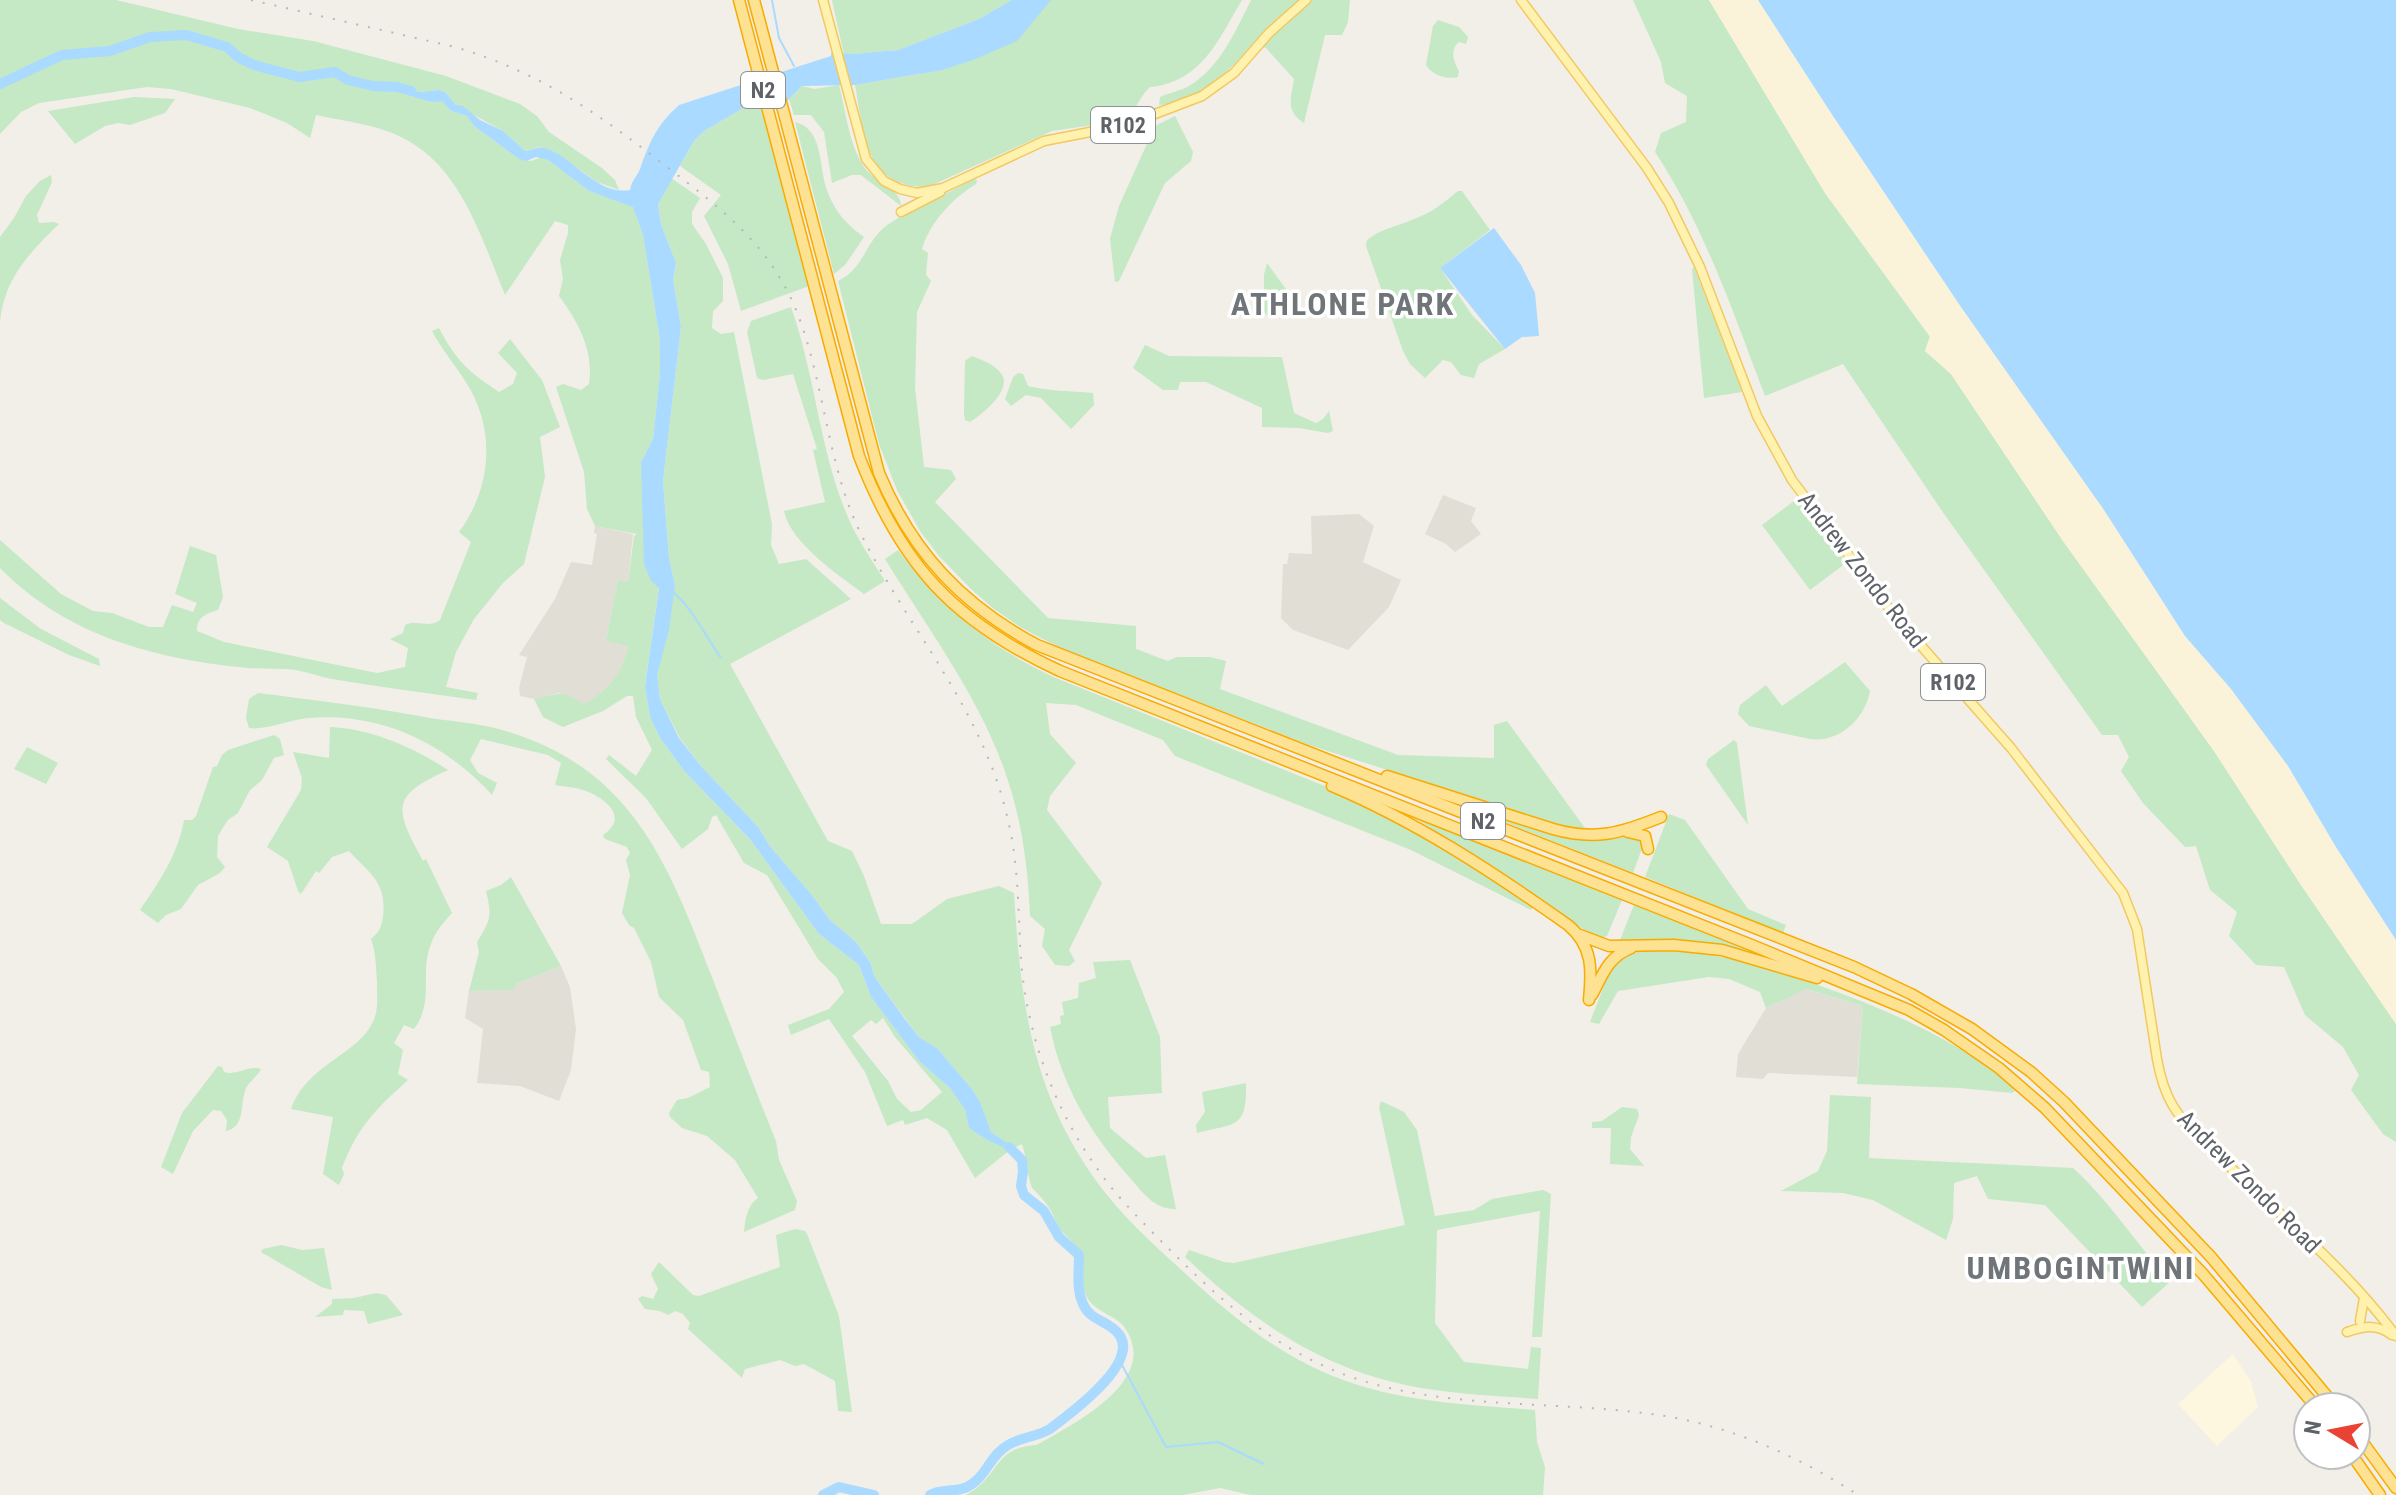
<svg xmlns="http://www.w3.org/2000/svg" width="2396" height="1495" font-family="'Roboto Condensed',sans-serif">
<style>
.commercial{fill:#fef7e0}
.education{fill:#e1ded6}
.green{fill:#c5e8c5;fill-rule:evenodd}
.sand{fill:#fbf3d9}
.water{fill:#aadaff}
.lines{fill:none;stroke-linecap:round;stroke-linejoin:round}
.stream{stroke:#aadaff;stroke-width:2}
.river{stroke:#aadaff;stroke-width:10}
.major-casing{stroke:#f2c960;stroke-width:11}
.highway-casing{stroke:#f9ab00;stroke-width:13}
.major{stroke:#fff2af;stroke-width:8}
.highway{stroke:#fde293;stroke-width:10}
.rail{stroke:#b6b7b8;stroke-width:2;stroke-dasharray:2 10;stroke-linecap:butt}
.labels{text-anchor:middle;stroke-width:7;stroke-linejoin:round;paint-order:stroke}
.shield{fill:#fff;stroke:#8f9295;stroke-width:2}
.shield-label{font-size:22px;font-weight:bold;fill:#5f6368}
.street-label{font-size:24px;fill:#5f6368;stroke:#fff}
.district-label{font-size:32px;font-weight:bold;letter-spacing:2px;fill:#70757a;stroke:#fff}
</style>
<rect width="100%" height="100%" fill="#f1efe8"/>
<polygon class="commercial" points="2233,1354 2251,1382 2258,1407 2217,1446 2178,1404"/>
<g class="education">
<polygon points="1443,495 1476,508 1471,521 1481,534 1455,552 1446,544 1425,534"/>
<polygon points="1359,514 1374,526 1363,562 1401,580 1389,607 1348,650 1293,630 1281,618 1283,564 1287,564 1289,553 1312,554 1311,516"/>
<polygon points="595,526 633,534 628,582 618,580 606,641 628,645 625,663 611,685 598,697 583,705 558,693 534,699 520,696 519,688 527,657 519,655 555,599 571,562 592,565 597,534 594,533"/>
<polygon points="561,966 570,987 576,1029 571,1070 559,1101 520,1086 477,1083 483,1029 465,1018 469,991 512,990 517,983"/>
<polygon points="1805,989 1863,1006 1857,1077 1768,1073 1763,1079 1736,1077 1738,1054 1766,1008"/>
</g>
<g class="green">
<path d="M 0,0 L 116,0 L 238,29 L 313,41 L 446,76 L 520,104 L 537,116 L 549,132 L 602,168 L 615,180 L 619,190 L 597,182 L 556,153 L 539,147 L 525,151 L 503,131 L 456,105 L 445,92 L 439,90 L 420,92 L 405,86 L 413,96 L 442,101 L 451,111 L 467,116 L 474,126 L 519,159 L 531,161 L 542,157 L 548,160 L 589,191 L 633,206 L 643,235 L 660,340 L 660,374 L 653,439 L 641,462 L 644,504 L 659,587 L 645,686 L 650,717 L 660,738 L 685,772 L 749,838 L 819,934 L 859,965 L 871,997 L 919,1061 L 950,1088 L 965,1110 L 969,1128 L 987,1140 L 1010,1150 L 975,1178 L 947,1130 L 927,1118 L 905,1125 L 903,1120 L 887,1126 L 865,1072 L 829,1019 L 791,1035 L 788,1025 L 829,1009 L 844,992 L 837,978 L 818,959 L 767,875 L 744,863 L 716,815 L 712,817 L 708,829 L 682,849 L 646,798 L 606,759 L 609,755 L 636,776 L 652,750 L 636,717 L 633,696 L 627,696 L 603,711 L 563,727 L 543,717 L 534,699 C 557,694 564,689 583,705 C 608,691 623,674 628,646 L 606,641 L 618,580 L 628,582 L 634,536 L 637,534 L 595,526 L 587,509 L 584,472 L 556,387 L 563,384 L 581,390 L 589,384 C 594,350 578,322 559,296 L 563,279 L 560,260 L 568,233 L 568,225 L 555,221 L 505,295 C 481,237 461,166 401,137 C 375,124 344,121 316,115 L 310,138 L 287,123 L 250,108 L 171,89 L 147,87 L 39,103 L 21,112 L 0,134 ZM 883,1018 L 895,1037 L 942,1092 L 921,1110 L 911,1112 L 897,1099 L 888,1081 L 852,1036 L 871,1020 L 876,1024 Z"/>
<polygon points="832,0 1013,0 979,19 898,50 844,55"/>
<path d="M 1048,0 L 1242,0 C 1218,40 1202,82 1150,87 C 1140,96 1136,109 1127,120 L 1052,131 L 928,187 C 864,187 864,134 855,85 L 919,74 Z"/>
<path d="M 1251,0 L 1350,0 L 1348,22 L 1342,35 L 1325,35 L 1304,123 C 1285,111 1291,98 1294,79 L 1266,48 L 1253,44 C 1228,72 1199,103 1159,105 L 1160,97 C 1169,93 1180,91 1189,86 C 1220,68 1236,30 1251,0 Z"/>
<path d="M 1633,0 L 1709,0 L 1825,193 L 1930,337 L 1925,351 L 1951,374 L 2063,541 L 2214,751 L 2301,885 L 2396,1024 L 2396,1142 L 2383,1134 L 2351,1090 L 2359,1075 L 2343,1047 L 2305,1015 L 2284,967 L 2256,965 L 2229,936 L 2237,912 L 2210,890 L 2196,846 L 2185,847 L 2143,803 L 2121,771 L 2129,757 L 2118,735 L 2102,735 L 1942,511 L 1843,364 L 1765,396 C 1733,312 1705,228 1655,152 L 1661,133 L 1686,122 L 1687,96 L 1665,83 L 1661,62 Z"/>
<path d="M 1438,20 L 1459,27 L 1468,37 L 1466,44 L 1459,42 C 1449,50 1454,62 1459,71 L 1458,77 C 1447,80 1432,75 1426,65 L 1433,26 Z"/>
<path d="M 839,85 C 846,112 849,148 867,171 C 877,182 901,190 901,206 L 861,175 L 852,175 L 832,183 L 824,132 L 811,115 L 794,115 L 789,99 L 802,86 L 815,89 Z"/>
<polygon points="134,97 175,99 165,113 130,125 118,123 105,126 75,144 48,111"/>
<polygon points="757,100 761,103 809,286 741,311 728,264 704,216 721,195 680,166 694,141 704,131"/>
<polygon points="1175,116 1193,152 1191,161 1165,183 1119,281 1115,282 1110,239 1119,206 1155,126"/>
<path d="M 795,122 C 825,129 818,170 828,193 C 836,213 847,225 864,237 L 845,265 L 834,274 Z"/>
<path d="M 51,175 L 52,182 L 37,215 L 39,223 L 54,222 L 59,224 C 29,253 3,280 0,324 L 0,237 L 14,218 L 26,196 L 40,181 Z"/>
<path d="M 671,178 L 700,198 L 692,212 L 692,224 L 706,244 L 723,278 L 723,301 L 713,311 L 712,328 L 721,334 L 734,332 L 772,524 L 771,545 L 779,564 L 806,559 L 851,599 L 730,664 L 828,841 L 852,851 L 864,876 L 881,924 L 912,924 L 947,899 L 999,886 L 1014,893 C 1021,1009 1033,1101 1107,1195 C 1131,1225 1161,1251 1189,1277 C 1239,1323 1289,1363 1355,1384 C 1413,1403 1475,1405 1535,1410 L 1537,1442 L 1545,1467 L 1543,1495 L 1251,1495 L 1220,1488 L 1183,1495 L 966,1495 C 1001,1477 991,1448 1037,1445 C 1073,1424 1161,1381 1125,1328 C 1117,1316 1096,1312 1088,1299 C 1078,1284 1085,1266 1078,1251 C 1074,1241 1065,1236 1059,1228 C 1056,1223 1054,1217 1051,1211 C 1046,1202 1039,1195 1032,1188 C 1027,1174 1027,1159 1022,1144 L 1014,1148 L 991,1132 L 980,1103 L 972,1089 L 937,1048 L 919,1037 L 874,976 L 871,964 L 856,942 L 830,920 L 811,894 L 769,845 L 759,828 L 701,766 L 680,738 L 660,699 L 657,675 L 675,585 L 669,558 L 663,481 L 681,327 L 673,279 L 676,263 L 661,224 L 658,204 Z"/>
<path d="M 974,179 L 977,180 L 976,184 C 953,198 930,222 922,249 L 928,253 L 926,275 L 931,281 L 917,312 L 915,388 L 924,467 L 951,470 L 956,479 L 935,502 L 1048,618 L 1136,626 L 1136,649 L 1168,661 L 1177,657 L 1210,657 L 1226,661 L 1220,689 L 1398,755 L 1494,758 L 1494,725 L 1507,721 L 1585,828 L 1560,825 L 1309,745 L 1060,648 L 1020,627 L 994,609 L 971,589 L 939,556 L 920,531 L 897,490 L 879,444 L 838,281 C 865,268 864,243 886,226 C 912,207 946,195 974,179 Z"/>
<path d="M 1458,191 L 1462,191 L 1490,230 L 1440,268 L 1472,315 L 1505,349 L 1479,364 L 1474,378 L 1461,375 L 1451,362 L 1443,360 L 1425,378 L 1410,364 L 1403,351 L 1366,246 L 1367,240 C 1380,229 1399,226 1414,219 C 1431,213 1445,202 1458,191 Z"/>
<polygon points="1267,263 1299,307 1302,312 1299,316 1268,316 1264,312 1264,275"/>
<polygon points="1694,267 1742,391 1742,392 1704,398 1692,269"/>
<path d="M 791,307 C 814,372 819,442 843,505 C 853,533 869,556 885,581 L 864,594 C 841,577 790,543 784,511 L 825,502 L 813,450 L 817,449 L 793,374 L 763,380 L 757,378 L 747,332 L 751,321 Z"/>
<path d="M 439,328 C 456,361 469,372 499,392 L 513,384 L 517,373 L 498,353 L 510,339 L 542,380 L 560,427 L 540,437 L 545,477 L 524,564 L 503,583 L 474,619 L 456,652 L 446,687 L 478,693 L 476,700 C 428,693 380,687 332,679 C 320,677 308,672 296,670 C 280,668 264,669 248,668 C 155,659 67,636 0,568 L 0,540 L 61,594 L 93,611 L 112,613 L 149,627 L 163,627 L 172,605 L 193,612 L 197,603 L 175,594 L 190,546 L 216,555 L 223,597 L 218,610 C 205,614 197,617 197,631 L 224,642 L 377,673 L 405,667 L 408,648 L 390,639 L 403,633 L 405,625 C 417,619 428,629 440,620 L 471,542 L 459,532 C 490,490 496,435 470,389 C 459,369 443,352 432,331 Z"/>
<polygon points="1145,345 1169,356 1282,357 1294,413 1316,423 1323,419 1329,411 1333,431 1328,433 1299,428 1262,427 1262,408 1206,382 1180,382 1178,390 1163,390 1133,368"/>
<path d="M 972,356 C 981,360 994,364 1000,372 C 1015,388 983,414 970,422 L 965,420 L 964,414 L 965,361 Z"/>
<path d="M 1018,373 L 1023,374 L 1028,386 C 1050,391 1070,391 1093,393 L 1094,405 L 1071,429 L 1041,398 L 1026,395 L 1011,406 L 1005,399 L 1013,377 Z"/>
<polygon points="1798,498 1846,563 1810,590 1762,525"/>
<path d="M 898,550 C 941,608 991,648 1056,678 L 1337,791 L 1420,832 L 1534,905 L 1531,910 L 1411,850 L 1175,756 L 1163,740 L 1076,705 L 1046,703 L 1050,734 L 1076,763 L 1050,796 L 1047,810 L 1102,883 L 1069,950 L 1075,961 L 1069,966 L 1055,965 L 1042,946 L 1045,929 L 1030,916 C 1028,864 1021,815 1003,766 C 976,692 926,626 885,559 Z"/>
<polygon points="0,598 41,629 99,659 100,666 69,655 4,623 0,620"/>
<path d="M 1845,662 L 1870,691 C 1865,719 1839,743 1810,739 L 1749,726 L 1738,714 L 1740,705 L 1766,685 L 1782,706 Z"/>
<path d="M 258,693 C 312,700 366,706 419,716 C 449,722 480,722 509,732 C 634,771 669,866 712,977 C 733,1032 754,1087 776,1141 L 779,1160 L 797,1201 L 795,1210 L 744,1232 C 745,1220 747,1205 758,1198 L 735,1160 L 707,1136 L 682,1128 L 670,1117 L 669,1113 L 677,1100 L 688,1098 L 710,1087 L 709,1072 L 701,1070 L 683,1020 L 659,997 L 651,962 L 634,928 L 629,925 L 622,913 L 630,875 L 626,860 L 630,853 L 627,847 L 605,839 L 603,835 C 629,818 607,799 586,791 C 576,787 565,787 555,785 L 561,763 L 548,755 L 481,739 L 470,760 L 478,773 L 497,783 L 492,795 C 445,743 380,712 309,718 C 292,719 263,731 249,728 L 246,718 L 249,699 Z"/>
<path d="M 330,727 C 372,729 413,747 448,770 C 390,796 394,808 423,861 L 426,859 L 452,913 C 443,923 435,932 431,944 C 419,973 435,1001 414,1029 L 404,1025 L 394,1043 L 403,1050 L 398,1074 L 408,1080 C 376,1109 358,1126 342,1168 L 344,1174 L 339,1185 L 323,1174 L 333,1117 L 291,1109 C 309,1060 366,1054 376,1013 C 378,1003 377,992 377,982 C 376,967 376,953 371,939 C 380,931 381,928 383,917 C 387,882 370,874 349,851 L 332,857 L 319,873 L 316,871 L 301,894 L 298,891 L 288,861 L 267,847 L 301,790 L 302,778 L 293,752 L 329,758 Z"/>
<path d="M 274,735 L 280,739 L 284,755 L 274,758 L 262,780 L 250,790 L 238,813 L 228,820 L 222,829 L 218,836 L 217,857 L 225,867 L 220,873 L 198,885 L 181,909 L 166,915 L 158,923 L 140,910 C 160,881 178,854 184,820 L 192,820 L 196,816 L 213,767 L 217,766 L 222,755 L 228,750 Z"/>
<polygon points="1734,740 1737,743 1748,825 1706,765 1708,759"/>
<polygon points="27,747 58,763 46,784 14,769"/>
<polygon points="1459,804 1582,839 1638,836 1644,843 1633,873"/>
<polygon points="1669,814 1685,820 1748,909 1786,925 1783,933 1645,877"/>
<polygon points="1414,817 1622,900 1607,936 1598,939"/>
<path d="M 511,877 L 561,966 L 517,983 L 513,990 L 469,991 L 479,952 L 477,942 C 491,920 492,916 486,891 L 501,885 Z"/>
<polygon points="1634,905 1761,954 1695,941 1623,942 1620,940"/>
<path d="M 1664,950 C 1719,952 1767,967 1818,985 C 1891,1011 1957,1040 2018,1089 L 2012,1093 L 1960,1088 L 1857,1084 L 1863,1006 L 1806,989 L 1766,1008 L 1760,992 L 1729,979 L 1709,977 L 1618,991 L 1599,1024 L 1590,1022 L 1611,968 C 1625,950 1643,951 1664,950 Z"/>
<path d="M 1130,960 L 1160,1037 L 1162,1093 L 1108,1097 L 1110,1128 L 1146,1158 L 1165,1155 L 1176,1209 C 1155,1210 1143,1193 1131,1179 C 1091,1134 1062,1087 1050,1027 L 1061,1024 L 1060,1016 L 1064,1015 L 1062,1002 L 1078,998 L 1079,983 L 1096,978 L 1093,962 Z"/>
<path d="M 218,1066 L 222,1067 L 224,1072 C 238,1076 248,1065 261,1069 C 257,1077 247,1083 245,1091 C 240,1106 245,1127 226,1131 L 227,1120 L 221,1111 L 213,1110 L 193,1131 L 173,1174 L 161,1167 L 182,1113 Z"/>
<path d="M 1246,1083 C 1247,1129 1236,1123 1197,1133 L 1196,1125 L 1205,1112 L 1202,1092 Z"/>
<path d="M 1830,1095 L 1871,1097 L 1869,1158 L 2073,1168 C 2110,1201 2136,1245 2171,1281 L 2142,1307 L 2045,1205 L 1988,1199 L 1977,1176 L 1954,1183 L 1953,1219 L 1946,1240 L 1873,1200 L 1843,1193 L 1781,1191 L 1818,1171 L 1827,1151 Z"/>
<path d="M 1381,1101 L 1404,1112 L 1417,1130 L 1435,1216 L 1474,1210 L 1492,1199 L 1543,1190 L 1551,1194 L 1542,1337 L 1532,1337 L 1540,1211 L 1437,1230 L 1435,1323 L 1464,1362 L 1528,1369 L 1531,1347 L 1541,1348 L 1538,1399 C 1502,1396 1465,1395 1428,1389 C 1329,1374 1257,1325 1185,1257 L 1189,1250 L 1224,1262 L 1234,1263 L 1405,1225 L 1379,1107 Z"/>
<polygon points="1622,1107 1637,1109 1639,1115 1631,1137 1630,1149 1644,1166 1610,1164 1611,1128 1592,1128 1592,1122 1602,1121"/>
<polygon points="795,1229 805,1231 807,1234 839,1316 852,1412 838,1411 835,1381 804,1364 795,1366 780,1360 745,1369 742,1378 688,1329 690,1323 683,1314 675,1311 668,1315 660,1311 645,1309 638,1299 642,1296 653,1299 658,1289 651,1274 659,1262 693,1295 699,1296 780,1267 776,1235"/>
<polygon points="281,1245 302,1250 324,1248 332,1290 321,1287 261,1252 263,1249"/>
<polygon points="376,1293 386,1295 403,1315 368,1324 364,1311 344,1310 343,1315 315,1317 332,1304 332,1299 354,1298"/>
</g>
<polygon class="sand" points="1709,0 1758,0 1833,116 1961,307 2104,510 2185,636 2231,689 2288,766 2336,847 2396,940 2396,1024 2301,885 2214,751 2063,541 1951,374 1925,351 1930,336 1825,193"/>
<g class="water">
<path d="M 1012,0 L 1051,0 L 1017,41 L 973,60 L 942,70 L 855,85 L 802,86 L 783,105 L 768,108 L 757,100 L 704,131 L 694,141 L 658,204 L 661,224 L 676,263 L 673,279 L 681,327 L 663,481 L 669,558 L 675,585 L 669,630 L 657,675 L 660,699 L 679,738 L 701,766 L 759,828 L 769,845 L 811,894 L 830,920 L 856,942 L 871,964 L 874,976 L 905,1019 L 919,1037 L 937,1048 L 972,1089 L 980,1102 L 991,1132 L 1013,1147 L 1018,1154 L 987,1140 L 969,1128 L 965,1110 L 950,1088 L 919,1061 L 871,997 L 859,965 L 819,934 L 749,838 L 685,772 L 660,738 L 650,717 L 645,686 L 659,588 L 651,581 L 644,564 L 641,462 L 653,439 L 660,374 L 660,340 L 643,235 L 633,207 L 589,191 L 548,160 L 536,157 L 526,161 L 519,159 L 474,126 L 467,116 L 451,111 L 442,101 C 429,104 410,97 401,88 L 405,86 L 420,92 L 439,90 L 445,92 L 456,105 L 463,106 L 480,120 L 503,131 L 525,151 C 532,150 538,146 544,148 C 571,154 596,196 630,190 C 632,179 638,176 641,166 C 651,139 657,125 679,105 L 831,56 L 831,53 L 853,54 L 898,50 L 979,19 Z"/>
<polygon points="1758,0 2396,0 2396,940 2336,847 2288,766 2231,689 2185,636 2104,510 1961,307 1833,116"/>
<polygon points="1494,228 1521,265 1535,293 1539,336 1522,337 1505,349 1440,268"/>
</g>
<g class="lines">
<g class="stream">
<polyline points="748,0 761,45"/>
<polyline points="772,0 779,38 794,66"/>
<path d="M 673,592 C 694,610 705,636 721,658"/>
<polyline points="1121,1363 1166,1447 1218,1442 1264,1464"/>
<polyline points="936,1495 936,1491"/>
</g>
<g class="river">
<polyline points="0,84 62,55 110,51 150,37 186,35 227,47 238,57 254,65 299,77 335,72 348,80 373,86 397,87 411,91"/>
<polyline points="823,1495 839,1487 874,1495"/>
<path d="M 930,1495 C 942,1488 955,1493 967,1487 C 986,1478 990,1455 1008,1445 C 1021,1437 1037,1437 1050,1429 C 1071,1413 1146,1359 1116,1331 C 1105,1320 1090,1320 1083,1304 C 1076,1288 1079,1272 1079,1255 L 1059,1237 L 1044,1211 L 1024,1195 L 1021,1186 L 1023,1172 L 1022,1160 L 1009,1147"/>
</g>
<g class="major-casing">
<g id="major">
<polyline points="823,0 866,159 884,181 900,189 917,193 943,188 1044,141 1126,125 1202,96 1234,73 1269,33 1306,0"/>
<path d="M 1521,0 L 1647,168 L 1669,203 L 1700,267 L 1757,416 L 1792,480 L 1894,615 L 2011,748 L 2123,893 L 2137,929 L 2157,1059 C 2160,1076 2164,1091 2173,1106 C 2190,1133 2217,1155 2241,1177 C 2294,1227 2353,1277 2396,1336"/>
<polyline points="901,212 940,192"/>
<polyline points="2360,1321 2364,1298"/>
<path d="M 2347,1332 C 2365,1326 2377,1324 2392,1335"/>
</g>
</g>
<g class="highway-casing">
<g id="highway">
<path d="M 739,0 L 859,456 C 901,565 954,622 1060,671 L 1754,946 L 1909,1010 L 1944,1030 L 1999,1068 L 2045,1108 L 2203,1274 L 2316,1407"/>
<path d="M 754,0 L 879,473 C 912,552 962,605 1037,645 L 1854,967 L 1911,994 L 1972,1029 L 2031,1072 L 2064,1102 L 2211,1257 L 2336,1407"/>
<path d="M 1387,776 L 1553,829 C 1596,841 1621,833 1661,817"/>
<path d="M 1332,786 C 1417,822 1493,872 1568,925 C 1593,946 1592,970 1589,1000"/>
<polyline points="1628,832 1645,836 1648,849"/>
<polyline points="1580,935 1609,946 1674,945 1722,950 1817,978"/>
<path d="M 1592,995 C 1603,974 1608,957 1631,948"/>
<polyline points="2356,1433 2396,1488"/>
<polyline points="2352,1455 2380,1495"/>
</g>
</g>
<use href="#major" class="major"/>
<use href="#highway" class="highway"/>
<path class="rail" d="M 251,0 L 455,47 C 542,73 597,113 667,167 C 727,213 777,251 802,326 C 826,396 829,473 864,540 C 912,633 983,712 1007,816 C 1019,863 1018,912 1021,961 C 1028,1043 1059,1121 1110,1186 C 1129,1209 1150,1230 1171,1251 C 1227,1307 1286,1357 1363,1381 C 1456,1409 1556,1401 1651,1414 C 1724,1423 1797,1455 1858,1495"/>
</g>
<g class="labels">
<g class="shield">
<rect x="741" y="72" width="44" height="36" rx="6"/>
<rect x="1091" y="107" width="64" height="36" rx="6"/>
<rect x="1921" y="664" width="64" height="36" rx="6"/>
<rect x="1461" y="803" width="44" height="36" rx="6"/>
</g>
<g class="shield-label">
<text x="763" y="98">N2</text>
<text x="1123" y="133">R102</text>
<text x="1953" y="690">R102</text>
<text x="1483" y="829">N2</text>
</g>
<g class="street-label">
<text transform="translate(1862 570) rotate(52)" y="8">Andrew Zondo Road</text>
<text transform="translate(2249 1182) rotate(45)" y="8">Andrew Zondo Road</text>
</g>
<g class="district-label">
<text x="1343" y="315">ATHLONE PARK</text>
<text x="2081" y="1279">UMBOGINTWINI</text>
</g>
</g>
<g transform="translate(2332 1431) rotate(280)"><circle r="38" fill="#ffffff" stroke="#bfc1c3" stroke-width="2"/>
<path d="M0-6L14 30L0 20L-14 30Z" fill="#ea4335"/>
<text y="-12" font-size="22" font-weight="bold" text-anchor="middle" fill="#5f6368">N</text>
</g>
</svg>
